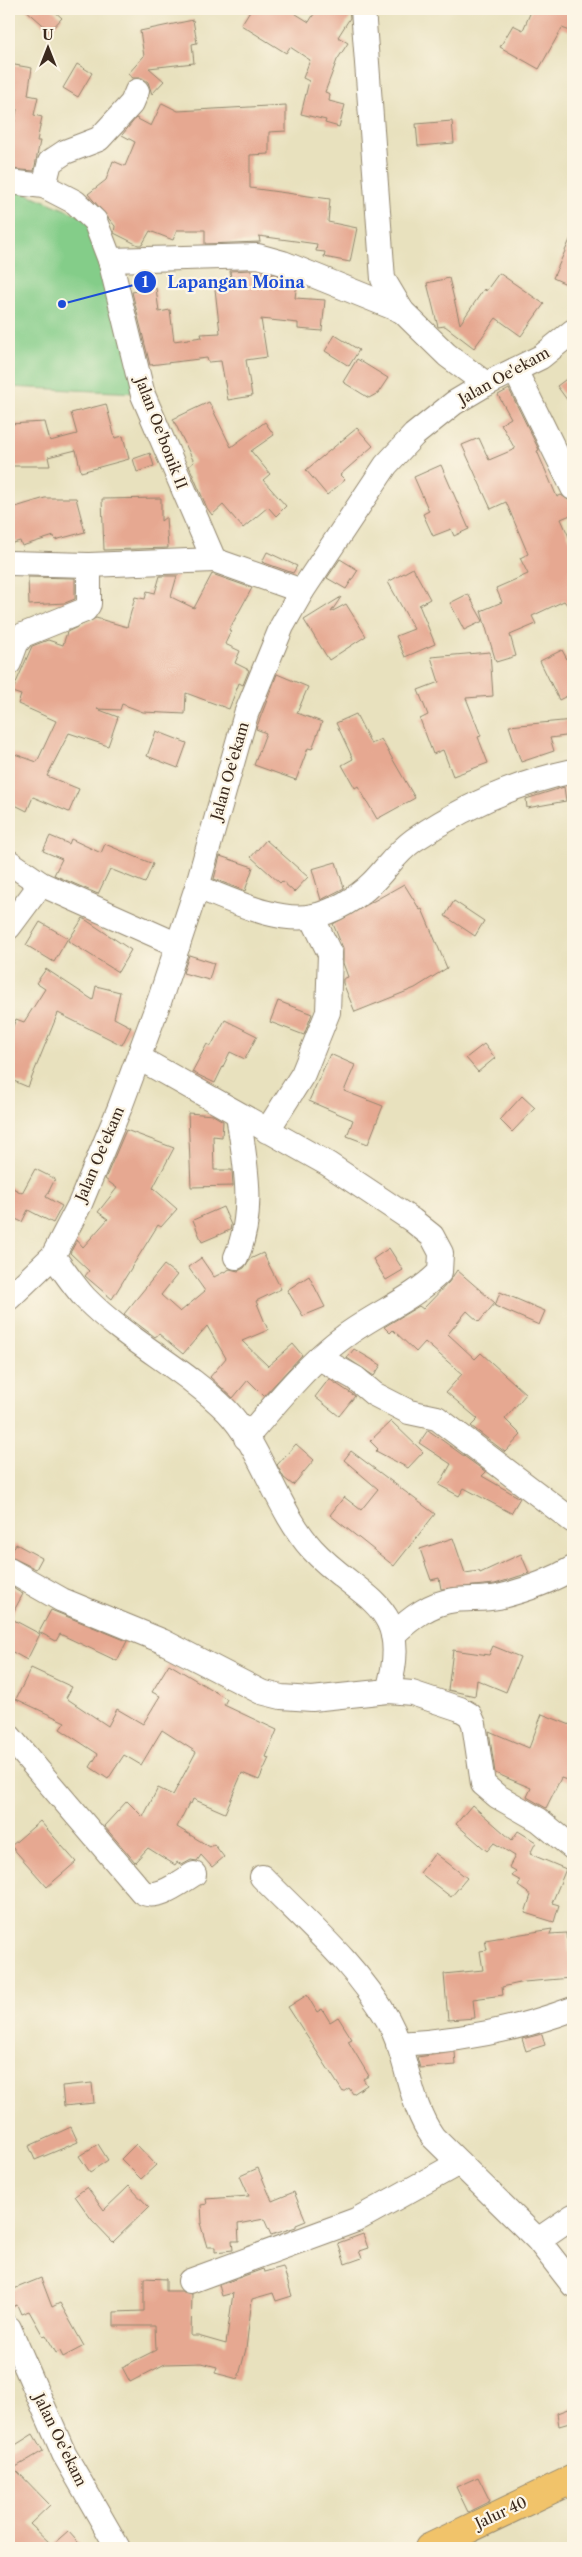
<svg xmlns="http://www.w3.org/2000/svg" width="582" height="2557" font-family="'Libre Caslon Text',serif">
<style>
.green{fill:#84cd89;stroke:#607c54}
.building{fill:#e6a891}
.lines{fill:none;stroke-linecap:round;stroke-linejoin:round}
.minor-casing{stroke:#92866e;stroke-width:26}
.highway-casing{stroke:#92866e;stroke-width:30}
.minor{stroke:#fff;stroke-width:24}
.highway{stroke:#f1c36a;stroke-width:28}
.labels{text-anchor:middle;stroke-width:4.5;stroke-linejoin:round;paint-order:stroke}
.street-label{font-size:15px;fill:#3b2a1e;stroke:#fcf5e5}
.leader{fill:none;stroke:#1d4ed8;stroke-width:2}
.callout-dot{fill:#1d4ed8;stroke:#fcf5e5;stroke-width:2}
.mark-label{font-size:15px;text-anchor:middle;font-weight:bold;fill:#fff}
.callout-label{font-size:16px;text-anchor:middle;font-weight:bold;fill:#1d4ed8;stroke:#fcf5e5;stroke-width:4.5;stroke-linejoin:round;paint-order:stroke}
</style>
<rect width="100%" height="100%" fill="#fcf5e5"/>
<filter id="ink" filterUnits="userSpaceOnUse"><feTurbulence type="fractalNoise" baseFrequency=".02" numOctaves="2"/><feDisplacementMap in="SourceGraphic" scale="10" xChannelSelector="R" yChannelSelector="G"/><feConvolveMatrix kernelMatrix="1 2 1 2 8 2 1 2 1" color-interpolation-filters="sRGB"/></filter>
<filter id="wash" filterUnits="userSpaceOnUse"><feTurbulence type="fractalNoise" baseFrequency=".0096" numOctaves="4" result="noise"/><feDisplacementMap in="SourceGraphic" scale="20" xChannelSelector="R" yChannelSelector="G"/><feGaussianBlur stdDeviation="1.12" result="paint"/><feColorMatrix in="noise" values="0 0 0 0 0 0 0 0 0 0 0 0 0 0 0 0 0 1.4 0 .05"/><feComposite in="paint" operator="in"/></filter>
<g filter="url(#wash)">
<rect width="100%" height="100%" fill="#e8e1be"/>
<polygon class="green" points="9,186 93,221 138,393 9,387"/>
<g id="blocks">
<g class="building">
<polygon points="25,9 52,9 62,18 50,31"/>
<polygon points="251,9 288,9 309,22 317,9 349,9 350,18 338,37 348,43 337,60 325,92 330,94 329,101 345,105 339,127 325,123 326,120 301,114 309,81 303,78 310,60 290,47 286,53 241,25"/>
<polygon points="532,9 560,9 573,14 573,32 562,28 539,69 500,47 513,25 523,30"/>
<polygon points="193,20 197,43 192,44 194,63 149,68 164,81 152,94 148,82 142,78 133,78 128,74 144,56 140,31"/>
<polygon points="9,64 32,68 28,95 38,97 34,115 42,117 37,141 40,141 34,171 9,169 9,136 12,136 17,109 9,108"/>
<polygon points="77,64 92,73 78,97 63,88"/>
<polygon points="162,103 178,111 286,105 286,131 269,132 269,154 250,155 250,188 330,199 328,222 357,228 350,262 324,257 325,252 316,251 317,244 259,236 260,242 205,244 205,230 177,230 173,240 150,231 142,245 138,245 114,233 115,226 88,194 106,180 113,161 125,166 135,142 122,135 136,118 151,126"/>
<polygon points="452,121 454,143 418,146 416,124"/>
<polygon points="573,233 573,287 553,278"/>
<polygon points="251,270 251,272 272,274 297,283 295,298 325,300 322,331 298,329 298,323 261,319 267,357 246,360 252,396 228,400 221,361 208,362 207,358 150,365 132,292 156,288 159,312 170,310 174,341 202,337 201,334 220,333 215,289 232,287 230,271"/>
<polygon points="499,273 544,304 521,336 496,318 474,348 445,326 438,327 427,283 449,278 460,324 484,289 486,291"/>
<polygon points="335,335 359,350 349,366 325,351"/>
<polygon points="357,359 388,378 378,393 369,398 343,382"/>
<polygon points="573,374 573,408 557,386"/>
<polygon points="509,389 539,450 537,451 557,497 561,495 573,503 573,514 561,519 573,546 573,612 564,601 532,616 536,624 510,635 516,656 496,662 481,611 502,602 496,588 528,574 520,558 528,554 506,502 491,509 462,445 479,438 489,460 515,449 501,424 511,418 498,395"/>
<polygon points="209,402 231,447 265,422 274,435 251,451 270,474 263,480 286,506 276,516 268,507 243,528 223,505 212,515 207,508 189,466 194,462 173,419"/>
<polygon points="106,404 115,438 123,436 129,459 81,472 76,450 48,457 50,466 9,466 9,424 45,422 50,441 77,434 71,413"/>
<polygon points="357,428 373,446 340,475 345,480 327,495 306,470"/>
<polygon points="150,453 154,466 137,472 133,459"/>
<polygon points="441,465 469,529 454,536 451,529 433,536 423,514 429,511 414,477"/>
<polygon points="45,498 76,498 85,532 55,540 54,536 22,546 20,541 9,544 9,509"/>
<polygon points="161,498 161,521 166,517 168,548 104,550 102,499"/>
<polygon points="267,552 297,566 293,573 262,562"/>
<polygon points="340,559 358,570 346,589 327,578"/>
<polygon points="413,568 430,599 419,605 435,644 405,657 396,636 414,629 388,582"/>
<polygon points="212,574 252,588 229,630 231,631 225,644 240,651 235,663 249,670 243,685 239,683 229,709 186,693 185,714 143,712 122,704 120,710 97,709 118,717 108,746 69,733 47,776 79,789 69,812 33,797 27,811 9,802 9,752 37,762 56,721 18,704 21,695 12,692 32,646 48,640 63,645 67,632 96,618 127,627 135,597 145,599 147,591 155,593 160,576 177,576 171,597 194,608"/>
<polygon points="28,577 75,578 75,599 65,603 29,605"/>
<polygon points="468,594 483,621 464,630 450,603"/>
<polygon points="341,597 331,612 346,604 366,636 329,660 304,620"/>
<polygon points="562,650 568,661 573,656 573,693 559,700 540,661"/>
<polygon points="490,652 493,696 466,698 481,736 478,737 488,763 453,776 443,750 433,754 420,719 428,715 418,690 439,682 431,657"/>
<polygon points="277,674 308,687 297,713 322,722 312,749 308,748 296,780 254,765 266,733 256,729"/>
<polygon points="356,714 371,744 381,739 415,798 377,819 358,786 355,788 342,765 353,759 336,723"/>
<polygon points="573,720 573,735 550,738 554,751 521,762 509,726"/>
<polygon points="156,731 187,743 178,768 147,756"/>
<polygon points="564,787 566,801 527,808 526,799"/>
<polygon points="50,836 69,844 71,839 101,853 105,844 153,864 145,883 110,869 98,894 54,875 62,859 43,851"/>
<polygon points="266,840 308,877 294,892 282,881 280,883 251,857"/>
<polygon points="220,856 253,867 245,891 214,879"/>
<polygon points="336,862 344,888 321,900 312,869"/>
<polygon points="404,884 420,910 422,909 447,968 415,988 355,1012 343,983 343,979 348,977 343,963 343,948 333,924"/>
<polygon points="454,901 484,921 475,936 445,916"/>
<polygon points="83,918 131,950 118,972 68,941"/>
<polygon points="40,922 68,938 54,962 26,945"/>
<polygon points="189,955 214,963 209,980 183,973"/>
<polygon points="46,969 93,1000 96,986 120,992 114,1018 131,1027 122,1045 58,1013 28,1087 9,1079 9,1036 16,1019 24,1022 45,989 36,983"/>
<polygon points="278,1001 312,1014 304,1035 270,1022"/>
<polygon points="225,1020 257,1036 245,1059 230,1052 215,1083 192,1072 207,1044 211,1046"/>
<polygon points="484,1044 495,1058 478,1072 466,1058"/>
<polygon points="330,1054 355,1065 344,1091 383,1106 368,1144 347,1136 353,1120 309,1101"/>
<polygon points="522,1096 535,1108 512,1132 500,1120"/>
<polygon points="188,1113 213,1115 223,1121 222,1137 213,1136 214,1170 232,1170 233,1186 191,1187"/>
<polygon points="126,1130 174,1148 153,1188 177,1209 161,1227 158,1225 112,1299 85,1276 89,1271 70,1253 77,1240 83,1247 108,1219 98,1212 117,1188 105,1179"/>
<polygon points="35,1169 55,1179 46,1197 62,1206 53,1223 28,1210 22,1222 9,1216 9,1186 22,1193"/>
<polygon points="223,1207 231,1225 230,1230 202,1242 193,1220"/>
<polygon points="389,1248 403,1270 386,1280 373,1259"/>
<polygon points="263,1253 281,1289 256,1301 268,1330 242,1341 268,1366 293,1344 302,1355 264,1396 248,1380 233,1398 210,1377 226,1358 207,1326 183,1354 159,1334 155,1337 124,1314 164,1265 177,1275 161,1295 180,1312 205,1291 188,1267 201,1258 214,1277 230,1269 238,1271 244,1268 250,1259"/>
<polygon points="457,1270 495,1303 479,1322 467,1311 448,1334 475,1359 481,1353 526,1394 505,1419 521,1435 505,1452 471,1426 478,1419 446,1392 462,1374 425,1342 416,1352 393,1330 390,1333 384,1327 419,1306 423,1309 449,1282"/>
<polygon points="309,1276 325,1307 303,1316 287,1290"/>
<polygon points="500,1292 545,1311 539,1325 495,1306"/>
<polygon points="354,1349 381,1365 374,1376 347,1358"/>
<polygon points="329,1379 355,1396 339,1416 315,1397"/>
<polygon points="391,1421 423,1452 408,1468 376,1451 378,1449 370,1441"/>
<polygon points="428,1430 486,1472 482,1476 520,1498 511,1513 464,1488 459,1496 439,1485 451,1464 419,1443"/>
<polygon points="296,1444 314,1460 293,1485 284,1478 277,1465"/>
<polygon points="351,1451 435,1514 394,1566 330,1515 344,1497 361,1510 378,1489 344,1460"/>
<polygon points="453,1538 465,1573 479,1571 480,1573 521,1554 529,1573 495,1584 441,1589 439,1578 431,1580 420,1549"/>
<polygon points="16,1544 42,1558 36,1569 9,1556"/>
<polygon points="9,1586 23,1594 10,1618 40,1634 27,1660 9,1650"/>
<polygon points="51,1610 127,1641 117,1661 60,1634 56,1641 39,1632"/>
<polygon points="493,1646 520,1657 506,1692 477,1680 475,1696 448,1690 453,1650 489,1655"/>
<polygon points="169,1664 227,1699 224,1705 277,1730 266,1757 269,1758 259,1780 242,1773 225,1813 193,1799 191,1804 189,1803 177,1827 210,1847 214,1844 224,1857 212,1867 201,1855 197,1861 191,1860 182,1865 177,1862 175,1865 148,1848 135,1862 104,1826 127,1801 143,1817 158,1788 173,1795 196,1752 162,1730 141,1765 124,1755 108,1779 90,1767 98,1754 60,1729 65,1722 16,1699 31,1668 72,1687 66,1698 108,1726 117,1709 143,1724 160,1696 152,1692"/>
<polygon points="542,1714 573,1726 573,1782 561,1778 546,1808 527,1797 531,1788 495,1773 489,1731 529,1748"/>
<polygon points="472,1805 512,1840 518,1831 536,1842 530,1854 566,1869 552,1903 559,1905 554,1922 525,1913 531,1895 518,1886 521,1881 512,1876 516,1871 509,1867 515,1856 494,1843 487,1851 456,1824"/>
<polygon points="40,1821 76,1862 47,1887 11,1846"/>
<polygon points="435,1853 467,1878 451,1897 420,1873"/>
<polygon points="552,1929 550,1934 567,1933 571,1978 524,1982 502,1987 503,1995 473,1999 475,2018 448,2020 444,1974 483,1970 480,1951 487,1950 485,1940"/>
<polygon points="307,1995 317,2012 322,2009 330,2022 338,2017 352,2039 348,2041 369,2076 363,2079 367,2085 353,2094 349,2088 343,2092 288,2007"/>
<polygon points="542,2034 545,2045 526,2051 522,2039"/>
<polygon points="455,2052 456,2065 420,2068 417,2057"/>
<polygon points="92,2083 94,2103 64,2106 62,2086"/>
<polygon points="71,2127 78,2142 35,2160 29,2146"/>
<polygon points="98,2144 108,2160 90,2172 79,2156"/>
<polygon points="136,2144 156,2165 141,2179 121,2159"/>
<polygon points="258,2168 272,2201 294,2192 306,2221 296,2225 296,2227 271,2235 264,2219 238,2224 239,2241 232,2241 233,2250 215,2252 215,2247 207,2247 200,2223 202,2223 201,2205 207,2204 206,2199 249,2196 240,2176"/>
<polygon points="129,2186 149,2207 113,2242 92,2220 75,2196 87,2187 104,2210"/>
<polygon points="363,2234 368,2248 359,2251 362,2258 345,2264 338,2243"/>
<polygon points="283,2267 292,2296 276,2301 273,2293 252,2299 246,2349 238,2379 215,2373 217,2367 202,2363 165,2364 130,2382 122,2367 156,2350 155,2326 114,2326 114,2312 144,2311 144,2278 166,2279 166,2291 181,2291 192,2294 191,2336 198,2336 226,2344 233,2293 222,2296 219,2285 263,2269 264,2272"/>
<polygon points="41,2278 52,2307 60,2303 84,2346 63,2357 60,2351 56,2353 46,2335 43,2336 29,2311 21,2314 17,2305 9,2308 9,2291"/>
<polygon points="573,2407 573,2422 559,2426 557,2413"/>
<polygon points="33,2434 43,2451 14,2468 50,2505 30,2524 52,2545 68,2531 83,2548 14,2548 9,2543 9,2449"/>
<polygon points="478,2477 490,2501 468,2512 456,2487"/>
</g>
</g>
</g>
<g filter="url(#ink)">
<use href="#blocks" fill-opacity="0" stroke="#92866e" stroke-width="1"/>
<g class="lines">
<g class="minor-casing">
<g id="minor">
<polyline points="363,9 383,279 402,311 447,355 486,384"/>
<polyline points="9,182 44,186 75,202 95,221 110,260 143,395 214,560 302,591"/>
<polyline points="44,186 50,162 65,152 99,139 132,103 137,91"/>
<polyline points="110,260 258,256 283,263 402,311"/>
<polyline points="515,370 573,488"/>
<polyline points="9,563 89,565 214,560"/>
<polyline points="9,663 16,644 23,635 85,610 89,604 89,565"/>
<polyline points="9,862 41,884 178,945"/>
<path d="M 197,887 C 229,899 278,924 313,916 C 334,912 357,898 372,883 C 386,869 397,852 414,840 C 463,807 516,783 573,771"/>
<polyline points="9,927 41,884"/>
<path d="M 139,1058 L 328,1164 L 412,1220 L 432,1236 L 441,1253 L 440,1272 C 413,1299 376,1313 345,1336 C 311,1360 274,1405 246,1438"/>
<polyline points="267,1131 303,1074 328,1012 330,954 312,917"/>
<path d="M 53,1256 C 63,1269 73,1285 85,1298 C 127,1341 184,1368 227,1411 C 262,1447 276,1509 312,1549 C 360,1601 414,1602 388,1691"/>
<path d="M 236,1257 C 256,1212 245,1161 238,1115"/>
<polyline points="9,1298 53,1256 80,1204 120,1107 160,999 197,887 246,714 282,626 302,591 386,465 414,435 454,403 486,384 541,357 573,331"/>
<polyline points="319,1358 355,1378 374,1394 409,1412 437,1418 573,1521"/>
<polyline points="9,1570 62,1600 162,1641 261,1692 281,1697 312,1699 388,1691 412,1693 460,1709 470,1715 474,1724 483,1784 497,1796 539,1820 573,1848"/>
<path d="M 393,1635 C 411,1618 430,1603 455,1600 C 469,1598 484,1600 498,1597 C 523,1591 551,1581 573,1568"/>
<path d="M 9,1736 L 142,1892 C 158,1901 180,1882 194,1874"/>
<path d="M 262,1877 C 306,1922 357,1965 388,2020 C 409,2058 408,2102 433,2137 L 538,2240 L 573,2285"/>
<path d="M 398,2044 C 459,2041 516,2030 573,2009"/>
<polyline points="538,2240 573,2216"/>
<polyline points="190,2281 356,2220 459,2163"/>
<polyline points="9,2328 64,2454 118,2548"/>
</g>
</g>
<g class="highway-casing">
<polyline id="highway" points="429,2548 573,2479"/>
</g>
<use href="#minor" class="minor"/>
<use href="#highway" class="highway"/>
</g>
</g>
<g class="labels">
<g class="street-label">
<text transform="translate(504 376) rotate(-29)" y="5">Jalan Oe'ekam</text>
<text transform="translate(161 433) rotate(69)" y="5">Jalan Oe'bonik II</text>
<text transform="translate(230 771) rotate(-74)" y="5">Jalan Oe'ekam</text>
<text transform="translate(100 1154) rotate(-67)" y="5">Jalan Oe'ekam</text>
<text transform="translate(60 2440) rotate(64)" y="5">Jalan Oe'ekam</text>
<text transform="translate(501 2513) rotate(-25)" y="5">Jalur 40</text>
</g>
</g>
<path class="leader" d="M62 304L145 282"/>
<g class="callout-dot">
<circle cx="62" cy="304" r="5"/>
<circle cx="145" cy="282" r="12"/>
</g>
<g class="mark-label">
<text x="145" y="287">1</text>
</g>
<g class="callout-label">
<text x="236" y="288">Lapangan Moina</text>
</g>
<rect width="582" height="2557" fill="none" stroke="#fcf5e5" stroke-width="30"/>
<g transform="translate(48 48)" stroke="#fcf5e5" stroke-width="4" paint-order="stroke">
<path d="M0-4L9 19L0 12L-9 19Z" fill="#3b2a1e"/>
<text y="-8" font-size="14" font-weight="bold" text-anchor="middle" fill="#3b2a1e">U</text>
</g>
</svg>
